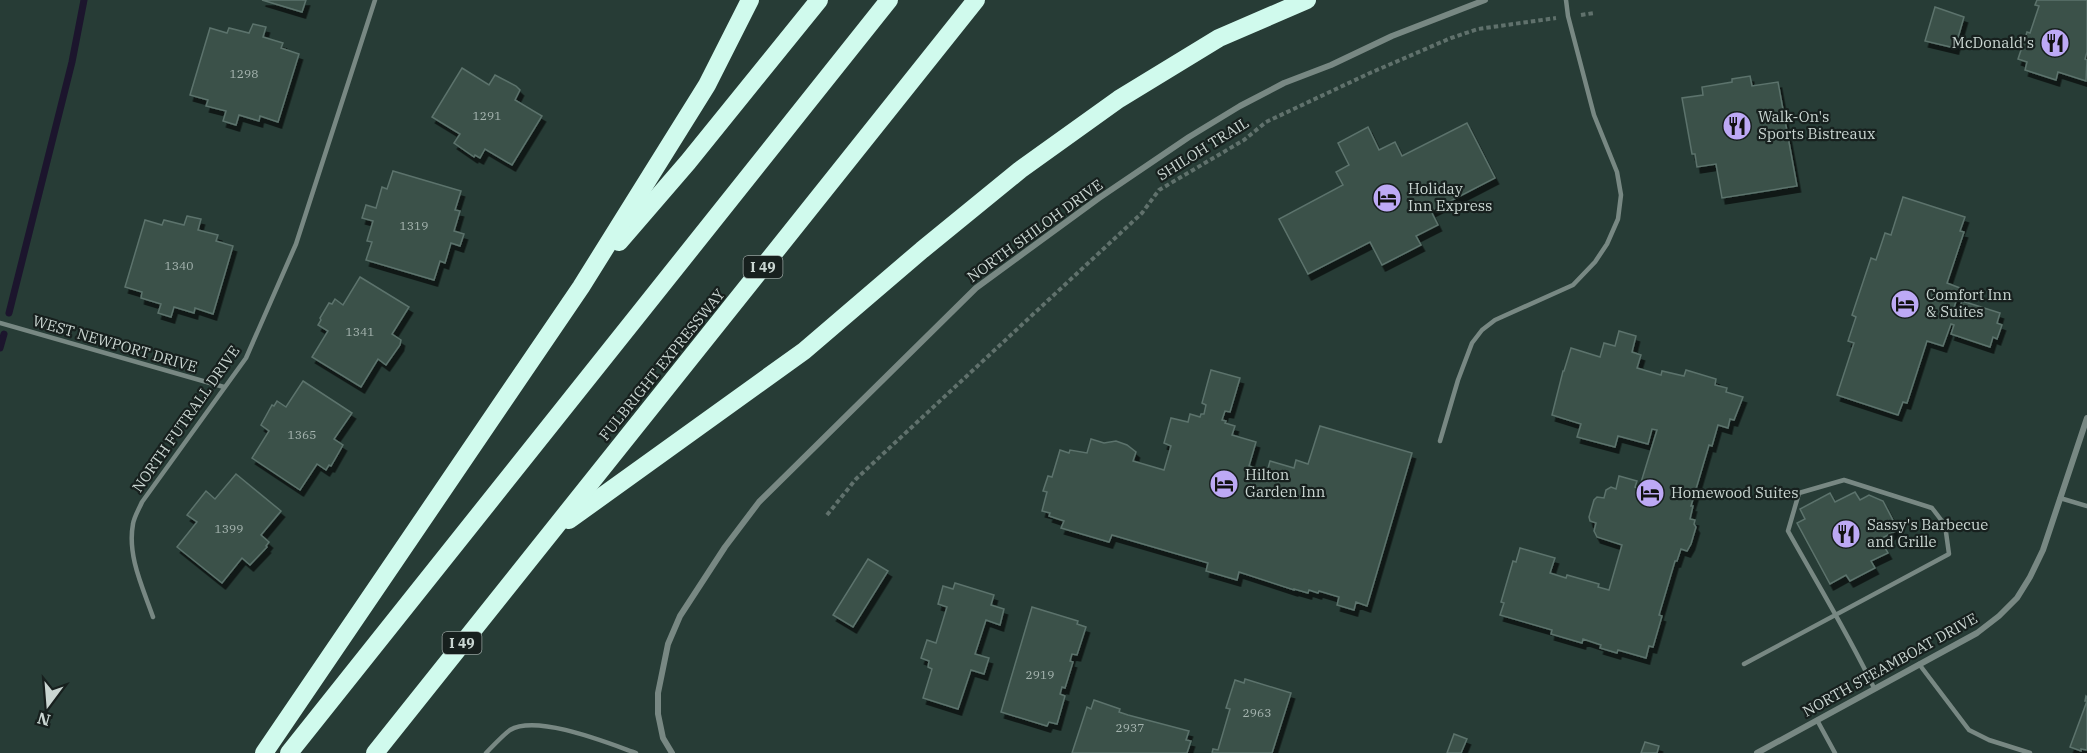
<svg xmlns="http://www.w3.org/2000/svg" width="2087" height="753" font-family="'IBM Plex Serif',serif">
<style>
.lines{fill:none;stroke-linecap:round;stroke-linejoin:round}
.stream{stroke:#1c152d;stroke-width:7}
.building{fill:#3b514a;stroke:#5c736c;stroke-width:1.5;filter:url(#shadow)}
.path{stroke:#60716c;stroke-width:4;stroke-dasharray:4.5 3;stroke-linecap:butt}
.service{stroke:#788883;stroke-width:4.5}
.minor{stroke:#788883;stroke-width:6}
.motorway{stroke:#d0faed;stroke-width:18}
.labels{text-anchor:middle;stroke-width:4.5;stroke-linejoin:round;paint-order:stroke}
.number-label{font-size:12px;fill:#a6b5b0}
.shield{fill:#17201e;stroke:#949f9c;stroke-width:1.5}
.shield-label{font-size:14px;font-weight:bold;fill:#cad6d2}
.poi-label{font-size:15px;fill:#cad6d2;stroke:#17201e;text-anchor:start}
.street-label{font-size:15px;fill:#cad6d2;stroke:#17201e}
</style>
<defs>
<filter id="shadow"><feDropShadow dx="3.5" dy="6" stdDeviation="0" flood-color="#0009"/></filter>
</defs>
<rect width="100%" height="100%" fill="#273c36"/>
<g class="lines">
<g class="stream">
<polyline points="9,313 72,62 84,0"/>
<polyline points="0,348 4,334"/>
</g>
</g>
<g class="building">
<polygon points="262,0 306,0 302,12"/>
<polygon points="2037,0 2087,0 2087,52 2085,59 2087,60 2086,81 2058,72 2056,80 2025,70 2027,62 2018,59 2027,32 2030,33 2039,6 2035,5"/>
<polygon points="1935,7 1964,17 1955,48 1925,41"/>
<polygon points="253,24 266,27 263,37 283,43 281,48 299,54 278,122 260,116 259,121 239,115 236,125 223,121 226,111 206,106 208,100 190,95 210,28 227,33 229,28 249,33"/>
<polygon points="462,68 489,85 495,75 516,86 520,90 515,100 542,116 512,165 485,149 480,158 475,155 474,157 454,143 460,134 432,117"/>
<polygon points="1750,76 1752,86 1778,82 1797,186 1722,198 1716,164 1697,167 1695,154 1692,154 1682,98 1703,95 1702,87 1732,82 1732,79"/>
<polygon points="1467,123 1495,178 1431,211 1438,225 1416,236 1421,245 1382,265 1370,242 1308,274 1279,219 1343,185 1336,172 1349,165 1338,143 1368,127 1379,150 1395,142 1402,156"/>
<polygon points="393,171 461,191 455,210 460,211 454,231 464,234 460,246 451,243 445,263 440,261 434,280 366,260 372,242 367,241 373,221 362,218 366,205 376,208 382,187 387,189"/>
<polygon points="1903,197 1965,217 1960,231 1964,232 1947,283 1960,288 1954,308 1959,310 1962,301 2000,313 1997,323 2002,325 1997,339 1993,337 1990,347 1951,334 1954,325 1951,324 1943,346 1927,341 1907,403 1903,402 1898,415 1837,395 1854,343 1848,341 1856,317 1852,315 1871,258 1876,260 1885,233 1891,235"/>
<polygon points="187,216 201,219 198,230 218,235 216,241 233,246 213,314 195,308 194,313 174,307 171,317 158,313 161,304 141,298 142,292 125,287 145,220 162,225 164,220 184,225"/>
<polygon points="360,277 409,307 392,334 401,340 400,345 386,365 378,359 361,387 312,357 328,331 318,325 321,320 320,318 329,303 332,304 335,299 343,305"/>
<polygon points="1619,331 1636,336 1632,352 1641,355 1637,368 1661,375 1662,371 1684,376 1686,370 1716,379 1715,385 1727,388 1726,392 1743,397 1734,420 1730,419 1728,428 1718,425 1712,446 1709,445 1691,506 1693,506 1690,519 1695,520 1694,524 1696,527 1691,544 1687,551 1681,549 1677,561 1675,561 1659,615 1662,616 1653,647 1649,646 1646,658 1618,650 1617,653 1600,648 1601,645 1583,639 1582,643 1551,634 1552,630 1500,615 1504,603 1501,602 1513,561 1516,562 1520,548 1555,558 1550,573 1566,578 1567,575 1599,584 1598,587 1609,590 1622,545 1597,537 1594,531 1596,523 1590,521 1589,517 1594,500 1597,497 1604,498 1606,490 1611,487 1616,489 1619,476 1637,481 1635,487 1639,489 1657,430 1652,429 1648,444 1618,436 1615,447 1577,437 1581,424 1552,415 1563,371 1564,371 1571,348 1600,357 1604,343 1615,346"/>
<polygon points="1211,370 1240,378 1230,412 1225,411 1222,420 1226,421 1225,423 1235,426 1232,435 1256,442 1249,466 1267,472 1270,461 1294,468 1296,460 1308,464 1320,426 1412,453 1367,606 1356,602 1354,610 1337,605 1339,597 1319,591 1318,593 1309,590 1308,593 1294,589 1294,590 1239,572 1237,580 1206,571 1208,563 1112,535 1109,542 1061,528 1064,521 1049,516 1050,513 1042,511 1047,492 1043,491 1048,476 1052,477 1060,450 1069,453 1070,450 1087,453 1091,439 1104,443 1116,441 1127,445 1136,452 1133,461 1164,470 1171,446 1164,443 1171,418 1188,422 1190,414 1200,417 1201,414 1204,414 1206,405 1202,403"/>
<polygon points="303,381 352,413 334,439 343,445 331,466 329,465 326,470 317,464 300,490 252,458 269,431 261,425 272,405 274,406 277,401 286,407"/>
<polygon points="236,474 281,511 261,535 269,542 266,546 267,547 250,565 242,558 222,583 177,547 197,522 187,515 206,491 215,499"/>
<polygon points="1855,492 1860,500 1869,495 1883,501 1898,530 1880,539 1888,553 1871,561 1875,568 1850,581 1846,575 1830,584 1797,523 1805,519 1800,509 1830,493 1835,502"/>
<polygon points="868,559 888,571 853,627 833,615"/>
<polygon points="955,583 994,595 991,605 1004,609 1000,625 986,620 975,654 989,658 984,674 971,670 958,709 923,698 932,669 928,667 929,661 921,658 927,640 936,643 947,607 938,604 943,586 953,589"/>
<polygon points="1032,607 1078,621 1077,624 1086,627 1077,655 1072,654 1070,661 1073,662 1065,688 1062,687 1060,694 1065,696 1057,724 1049,722 1047,726 1001,712"/>
<polygon points="1245,679 1291,693 1272,753 1212,753 1213,749 1218,750 1230,709 1226,708 1235,680 1244,683"/>
<polygon points="2086,696 2087,697 2087,750 2081,749 2081,751 2070,747 2087,701 2085,701"/>
<polygon points="1094,700 1120,709 1119,712 1128,715 1189,731 1186,740 1191,741 1187,753 1072,753 1087,707 1091,709"/>
<polygon points="1454,734 1467,739 1461,753 1447,753"/>
<polygon points="1645,742 1659,746 1657,753 1641,753"/>
</g>
<g class="lines">
<g class="path">
<polyline points="1581,15 1594,13"/>
<polyline points="827,515 856,479 1142,213 1159,190 1244,140 1266,122 1370,73 1451,38 1478,29 1556,18"/>
</g>
<g class="service">
<polyline points="0,323 224,387"/>
<polyline points="1440,441 1458,380 1472,343 1482,330 1495,320 1573,285 1595,262 1607,244 1618,219 1621,195 1617,172 1594,115 1568,16 1566,0"/>
<polyline points="2060,498 2087,506"/>
<path d="M 153,617 C 143,588 127,556 133,524 C 134,517 139,509 142,502 L 246,358 L 296,244 L 375,0"/>
<path d="M 1744,664 L 1949,554 L 1945,525 L 1932,508 L 1844,480 L 1799,493 L 1788,531 C 1817,583 1849,635 1874,688"/>
<polyline points="1919,664 1969,730 1989,740 2030,753"/>
<polyline points="1817,720 1835,753"/>
<path d="M 486,753 C 493,746 502,736 510,730 C 537,714 608,743 636,753"/>
</g>
<g class="minor">
<polyline points="672,753 663,738 658,714 658,693 668,644 680,616 725,547 759,502 976,288 1099,198 1189,137 1240,106 1284,83 1331,65 1392,36 1485,0"/>
<polyline points="1757,753 1977,633 1999,616 2017,598 2030,577 2043,550 2087,418"/>
</g>
<g class="motorway">
<polyline points="619,242 688,162 819,0"/>
<polyline points="569,520 804,351 922,250 1020,170 1119,99 1219,38 1307,0"/>
<polyline points="264,753 581,287 707,85 750,0"/>
<polyline points="289,753 889,0"/>
<polyline points="375,753 976,0"/>
</g>
</g>
<defs>
<g id="restaurant-disc" transform="scale(1.5)"><circle r="9.5" fill="#bda9f5" stroke="#17201e"/><path d="M-5-6h1v4h1v-4h1v4h1v-4h1v5L-1.5 .5V6h-2V.5L-5-1ZM5-6V6H3V1.5H1.5Q1.5-4 5-6Z" fill="#111"/></g>
<g id="hotel-disc" transform="scale(1.5)"><circle r="9.5" fill="#bda9f5" stroke="#17201e"/><path d="M-6-4.5h1.5V1H6V5H4.5V3h-9V5H-6ZM-4 0a1.8 1.8 0 1 1 3.6 0ZM.5 0V-2.5h3Q6-2.5 6 0Z" fill="#111"/></g>
</defs>
<g fill-rule="evenodd">
<use href="#restaurant-disc" x="2055" y="43"/>
<use href="#restaurant-disc" x="1737" y="126"/>
<use href="#hotel-disc" x="1387" y="198"/>
<use href="#hotel-disc" x="1905" y="304"/>
<use href="#hotel-disc" x="1224" y="484"/>
<use href="#hotel-disc" x="1650" y="493"/>
<use href="#restaurant-disc" x="1846" y="534"/>
</g>
<g class="labels">
<g class="number-label">
<text x="244" y="78">1298</text>
<text x="487" y="120">1291</text>
<text x="414" y="230">1319</text>
<text x="179" y="270">1340</text>
<text x="360" y="336">1341</text>
<text x="302" y="439">1365</text>
<text x="229" y="533">1399</text>
<text x="1040" y="679">2919</text>
<text x="1257" y="717">2963</text>
<text x="1130" y="732">2937</text>
</g>
<g class="shield">
<rect x="743.5" y="256" width="39" height="22" rx="4.5"/>
<rect x="442.5" y="632" width="39" height="22" rx="4.5"/>
</g>
<g class="shield-label">
<text x="763" y="272">I 49</text>
<text x="462" y="648">I 49</text>
</g>
<g class="poi-label">
<text x="2034" y="48" text-anchor="end">McDonald's</text>
<text x="1758" y="122">Walk-On's<tspan x="1758" dy="17">Sports Bistreaux</tspan></text>
<text x="1408" y="194">Holiday<tspan x="1408" dy="17">Inn Express</tspan></text>
<text x="1926" y="300">Comfort Inn<tspan x="1926" dy="17">&amp; Suites</tspan></text>
<text x="1245" y="480">Hilton<tspan x="1245" dy="17">Garden Inn</tspan></text>
<text x="1671" y="498">Homewood Suites</text>
<text x="1867" y="530">Sassy's Barbecue<tspan x="1867" dy="17">and Grille</tspan></text>
</g>
<g class="street-label">
<text transform="translate(1203 149) rotate(-32)" y="5">SHILOH TRAIL</text>
<text transform="translate(1035 231) rotate(-36)" y="5">NORTH SHILOH DRIVE</text>
<text transform="translate(115 344) rotate(16)" y="5">WEST NEWPORT DRIVE</text>
<text transform="translate(662 365) rotate(-51)" y="5">FULBRIGHT EXPRESSWAY</text>
<text transform="translate(186 419) rotate(-55)" y="5">NORTH FUTRALL DRIVE</text>
<text transform="translate(1890 665) rotate(-29)" y="5">NORTH STEAMBOAT DRIVE</text>
</g>
</g>
<g transform="translate(48 705) rotate(196)" stroke="#17201e" stroke-width="4.5" paint-order="stroke">
<path d="M0-4.5L10 22L0 15L-10 22Z" fill="#cad6d2"/>
<text y="-9" font-size="16" font-weight="bold" text-anchor="middle" fill="#cad6d2">N</text>
</g>
</svg>
